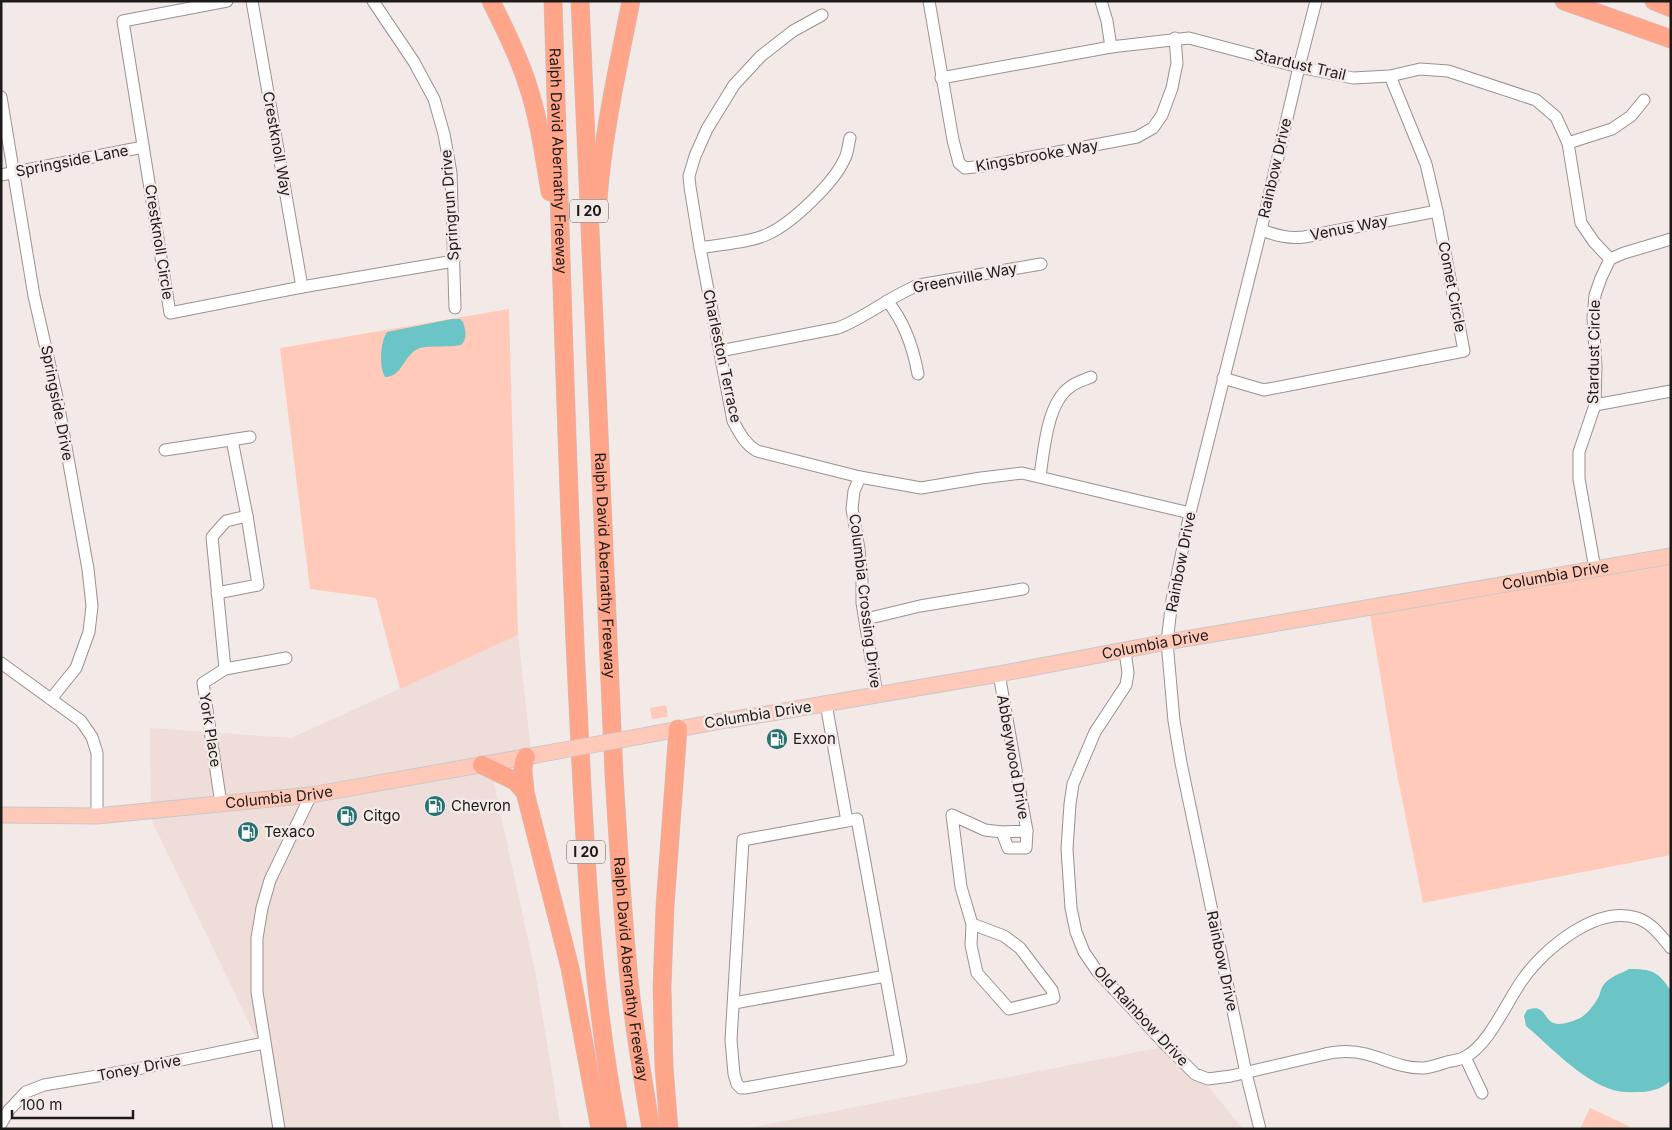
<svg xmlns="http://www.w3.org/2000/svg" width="1672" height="1130" font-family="Inter,sans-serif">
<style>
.built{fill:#eeddd8}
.green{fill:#ffcaba}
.water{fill:#6bc4c5}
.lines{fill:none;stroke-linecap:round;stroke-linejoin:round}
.minor-casing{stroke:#99918f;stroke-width:13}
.major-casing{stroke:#c9c8c8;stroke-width:17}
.highway-casing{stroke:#c9c8c8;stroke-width:19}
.minor{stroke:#fff;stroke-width:11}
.major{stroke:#fec9b9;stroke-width:15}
.highway{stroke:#fea58a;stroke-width:18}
.major-bridge-casing{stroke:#c9c8c8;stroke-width:17;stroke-linecap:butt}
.major-bridge{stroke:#fec9b9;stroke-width:15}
.labels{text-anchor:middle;stroke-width:5;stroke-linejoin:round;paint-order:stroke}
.shield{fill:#f3eae8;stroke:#5d5858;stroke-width:1}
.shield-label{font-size:14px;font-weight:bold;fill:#1d1a1a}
.street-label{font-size:15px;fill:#1d1a1a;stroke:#f3eae8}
.poi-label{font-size:15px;fill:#1d1a1a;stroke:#f3eae8;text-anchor:start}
</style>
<rect width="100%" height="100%" fill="#f3eae8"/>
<g class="built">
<polygon points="518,635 532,761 491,770 536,976 561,1129 276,1129 260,1046 151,819 150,728 291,738"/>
<polygon points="1174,1045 1243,1129 745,1129 941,1090"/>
</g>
<g class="green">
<polygon points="509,309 518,635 400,689 376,598 310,589 280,348"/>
<polygon points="1671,556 1671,855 1423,903 1396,769 1369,609"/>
<polygon points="666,705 668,717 652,719 650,708"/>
<polygon points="1590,1108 1629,1126 1628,1129 1580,1129"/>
</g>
<g class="water">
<path d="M 452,319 L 460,319 L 463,322 C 465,329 468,338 462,344 C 459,348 429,345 420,348 C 404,353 403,377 385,377 C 379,366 380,343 387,332 Z"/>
<path d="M 1629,969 C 1652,969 1658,971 1671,991 L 1671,1080 C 1664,1088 1653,1091 1643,1092 C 1633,1092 1623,1093 1613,1090 C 1581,1080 1551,1047 1526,1026 L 1524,1016 L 1527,1010 C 1548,1002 1542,1024 1559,1024 C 1564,1024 1573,1021 1578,1019 C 1586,1016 1595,1004 1599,996 C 1601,991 1601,987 1606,982 C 1612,976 1622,973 1629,969 Z"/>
</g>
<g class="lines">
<g class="minor-casing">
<g id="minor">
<polyline points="227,1 123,21 170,313 302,287 454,261"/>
<polyline points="252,1 302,287"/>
<polyline points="373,1 414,62 434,99 444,134 451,173 455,308"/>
<polyline points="929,1 953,140 959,163 965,168 984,166 1137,137 1153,128 1162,115 1172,88 1177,63 1175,38"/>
<polyline points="1101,1 1107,21 1111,47"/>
<path d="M 822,15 L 793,31 L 761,56 L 734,85 L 707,129 L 695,156 L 689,176 L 690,187 L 700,248 L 733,421 C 740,434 745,444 757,451 L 860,477 L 921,488 L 981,478 L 1022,473 L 1190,513"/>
<polyline points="941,78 1111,47 1189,38 1299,67 1353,78 1390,76 1420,69 1448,71 1536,100 1556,117 1568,143 1581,223 1594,242 1610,259"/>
<polyline points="1,97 34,296 57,397 88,569 92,606 89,632 76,668 51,699"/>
<polyline points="1568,143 1612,129 1631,116 1644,100"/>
<polyline points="1,175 143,147"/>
<path d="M 1261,230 C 1276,235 1288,239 1304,237 L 1437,211"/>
<path d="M 700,248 C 721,244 749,243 768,234 C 792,223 833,184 844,160 C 848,154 848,145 850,138"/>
<path d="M 887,301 C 905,322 913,347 918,374"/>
<path d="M 720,351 L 838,328 C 867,317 890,296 919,285 L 1041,264"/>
<polyline points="1223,378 1264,390 1464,351 1437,211 1426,164 1390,76"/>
<polyline points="1595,405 1671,391"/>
<polyline points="165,450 250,437"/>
<path d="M 1040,476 C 1044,450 1047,403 1070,387 C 1076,382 1084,380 1091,377"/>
<polyline points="860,477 854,491 852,509 859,549 862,581 862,603 877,695"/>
<polyline points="1595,569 1579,479 1579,452 1595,405 1596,367 1593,318 1595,295 1601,278 1610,259 1624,253 1671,239"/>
<polyline points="217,593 258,585 247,516 232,440"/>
<polyline points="866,619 920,606 1023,589"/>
<path d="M 1125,651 L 1128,673 L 1126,685 L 1095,732 L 1073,784 L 1070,804 L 1067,849 L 1071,908 L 1076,932 L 1084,952 L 1097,971 L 1165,1044 L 1195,1074 L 1208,1079 L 1231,1076 L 1321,1055 C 1336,1051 1350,1050 1366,1054 C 1385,1059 1403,1069 1424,1068 C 1432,1067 1440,1064 1447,1062 C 1452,1061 1460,1060 1465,1057 C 1489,1045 1507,1001 1523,979 C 1545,948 1597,905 1637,918 C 1652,923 1661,936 1671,948"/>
<polyline points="1,663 81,721 92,737 97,753 97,816"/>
<polyline points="225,669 212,537 226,521 247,516"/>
<polyline points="826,704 847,821 743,840 731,1040 734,1074 737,1084 741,1088 745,1088 901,1060 857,819 847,821"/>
<polyline points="221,804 203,683 225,669 286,658"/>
<polyline points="1002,832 1008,848 1026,848 1027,831"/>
<polyline points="972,924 1004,936 1020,948 1052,990 1054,998 1009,1009 977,973 971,945 972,924 961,887 952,815 985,830 1002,832 1027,831 999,674"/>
<polyline points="734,1003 886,976"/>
<polyline points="1465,1057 1482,1093"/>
<polyline points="1,1124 9,1110 26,1092 44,1085 127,1071 264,1043"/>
<polyline points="279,1129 257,992 257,938 262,908 270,880 311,795"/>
<polyline points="1260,1129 1246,1073 1181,763 1174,721 1167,642 1172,600 1190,513 1261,230 1299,67 1316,1"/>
</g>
</g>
<g class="major-casing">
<g id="major">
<path id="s1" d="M 730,720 L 999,674 L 1167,642 L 1671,556"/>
<polyline points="642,736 726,720"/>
<path id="s2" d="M 1,815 L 97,816 L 311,795 L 553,752"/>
</g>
</g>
<g class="highway-casing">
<g id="highway">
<path d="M 491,1 C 504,28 518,54 527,83 C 539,118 544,156 550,192"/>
<path id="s3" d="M 553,1 C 560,223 566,444 576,665 C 584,820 588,976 618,1129"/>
<path id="s4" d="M 580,1 L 614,774 C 618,842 622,910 629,979 C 634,1029 643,1079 651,1129"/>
<polyline points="1564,1 1671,39"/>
<polyline points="1654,1 1671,8"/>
<path d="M 598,200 C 603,133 618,67 631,1"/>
<polyline points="482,765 515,781 525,792 570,968 600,1129"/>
<path d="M 525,792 C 525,779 520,770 526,757"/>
<polyline points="669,1129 664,1067 662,987 665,906 678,729"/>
</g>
</g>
<use href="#minor" class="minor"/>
<use href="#major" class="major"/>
<use href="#highway" class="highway"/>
<g class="major-bridge-casing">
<polyline id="major-bridge" points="553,752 642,736"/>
</g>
<use href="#major-bridge" class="major-bridge"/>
</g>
<defs>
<g id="fuel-disc" transform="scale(1.125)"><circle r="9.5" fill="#267172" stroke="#f3eae8"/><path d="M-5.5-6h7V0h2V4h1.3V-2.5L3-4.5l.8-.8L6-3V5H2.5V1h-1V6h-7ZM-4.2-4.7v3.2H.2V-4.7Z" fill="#fff"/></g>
</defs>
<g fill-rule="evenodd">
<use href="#fuel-disc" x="777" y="739"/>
<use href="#fuel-disc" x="435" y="806"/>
<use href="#fuel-disc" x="347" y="816"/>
<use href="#fuel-disc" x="248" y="832"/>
</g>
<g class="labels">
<g class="shield">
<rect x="570" y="199.5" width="38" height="23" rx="4"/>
<rect x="567" y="840.5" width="38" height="23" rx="4"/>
</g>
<g class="shield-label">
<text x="589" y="216">I 20</text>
<text x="586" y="857">I 20</text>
</g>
<g class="street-label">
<text transform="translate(1300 65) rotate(13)" y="5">Stardust Trail</text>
<text transform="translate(277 144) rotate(80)" y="5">Crestknoll Way</text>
<text transform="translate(1037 156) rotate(-10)" y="5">Kingsbrooke Way</text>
<text transform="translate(72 161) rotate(-11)" y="5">Springside Lane</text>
<text dy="5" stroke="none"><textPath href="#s3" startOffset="160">Ralph David Abernathy Freeway</textPath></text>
<text transform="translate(1275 168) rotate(-77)" y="5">Rainbow Drive</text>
<text transform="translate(450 205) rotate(-94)" y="5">Springrun Drive</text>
<text transform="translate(1349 228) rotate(-11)" y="5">Venus Way</text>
<text transform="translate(159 242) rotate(81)" y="5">Crestknoll Circle</text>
<text transform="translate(965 278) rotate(-11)" y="5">Greenville Way</text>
<text transform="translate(1452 287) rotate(79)" y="5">Comet Circle</text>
<text transform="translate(1594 352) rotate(-89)" y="5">Stardust Circle</text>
<text transform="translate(722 356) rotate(78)" y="5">Charleston Terrace</text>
<text transform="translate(57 403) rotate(79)" y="5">Springside Drive</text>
<text transform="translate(1181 562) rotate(-79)" y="5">Rainbow Drive</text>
<text dy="5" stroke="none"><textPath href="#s4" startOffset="565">Ralph David Abernathy Freeway</textPath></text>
<text dy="5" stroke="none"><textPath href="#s1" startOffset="838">Columbia Drive</textPath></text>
<text transform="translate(865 601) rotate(83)" y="5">Columbia Crossing Drive</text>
<text dy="5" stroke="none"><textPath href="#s1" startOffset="432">Columbia Drive</textPath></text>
<text transform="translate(758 715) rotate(-9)" y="5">Columbia Drive</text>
<text transform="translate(210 730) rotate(81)" y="5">York Place</text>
<text transform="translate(1013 757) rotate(80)" y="5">Abbeywood Drive</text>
<text dy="5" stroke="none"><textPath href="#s2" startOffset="279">Columbia Drive</textPath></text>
<text transform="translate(1222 961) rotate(78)" y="5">Rainbow Drive</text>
<text dy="5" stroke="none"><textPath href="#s4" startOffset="970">Ralph David Abernathy Freeway</textPath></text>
<text transform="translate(1141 1016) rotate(47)" y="5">Old Rainbow Drive</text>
<text transform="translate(139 1068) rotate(-11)" y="5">Toney Drive</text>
</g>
<g class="poi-label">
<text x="793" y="744">Exxon</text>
<text x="451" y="811">Chevron</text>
<text x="363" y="821">Citgo</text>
<text x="264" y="837">Texaco</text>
</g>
</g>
<rect width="1672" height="1130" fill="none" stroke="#1d1a1a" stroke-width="5"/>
<path d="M12 1110v8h121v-8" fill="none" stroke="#1d1a1a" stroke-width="2.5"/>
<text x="20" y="1110" font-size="15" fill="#1d1a1a" stroke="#f3eae8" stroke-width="4" paint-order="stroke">100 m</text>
</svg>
